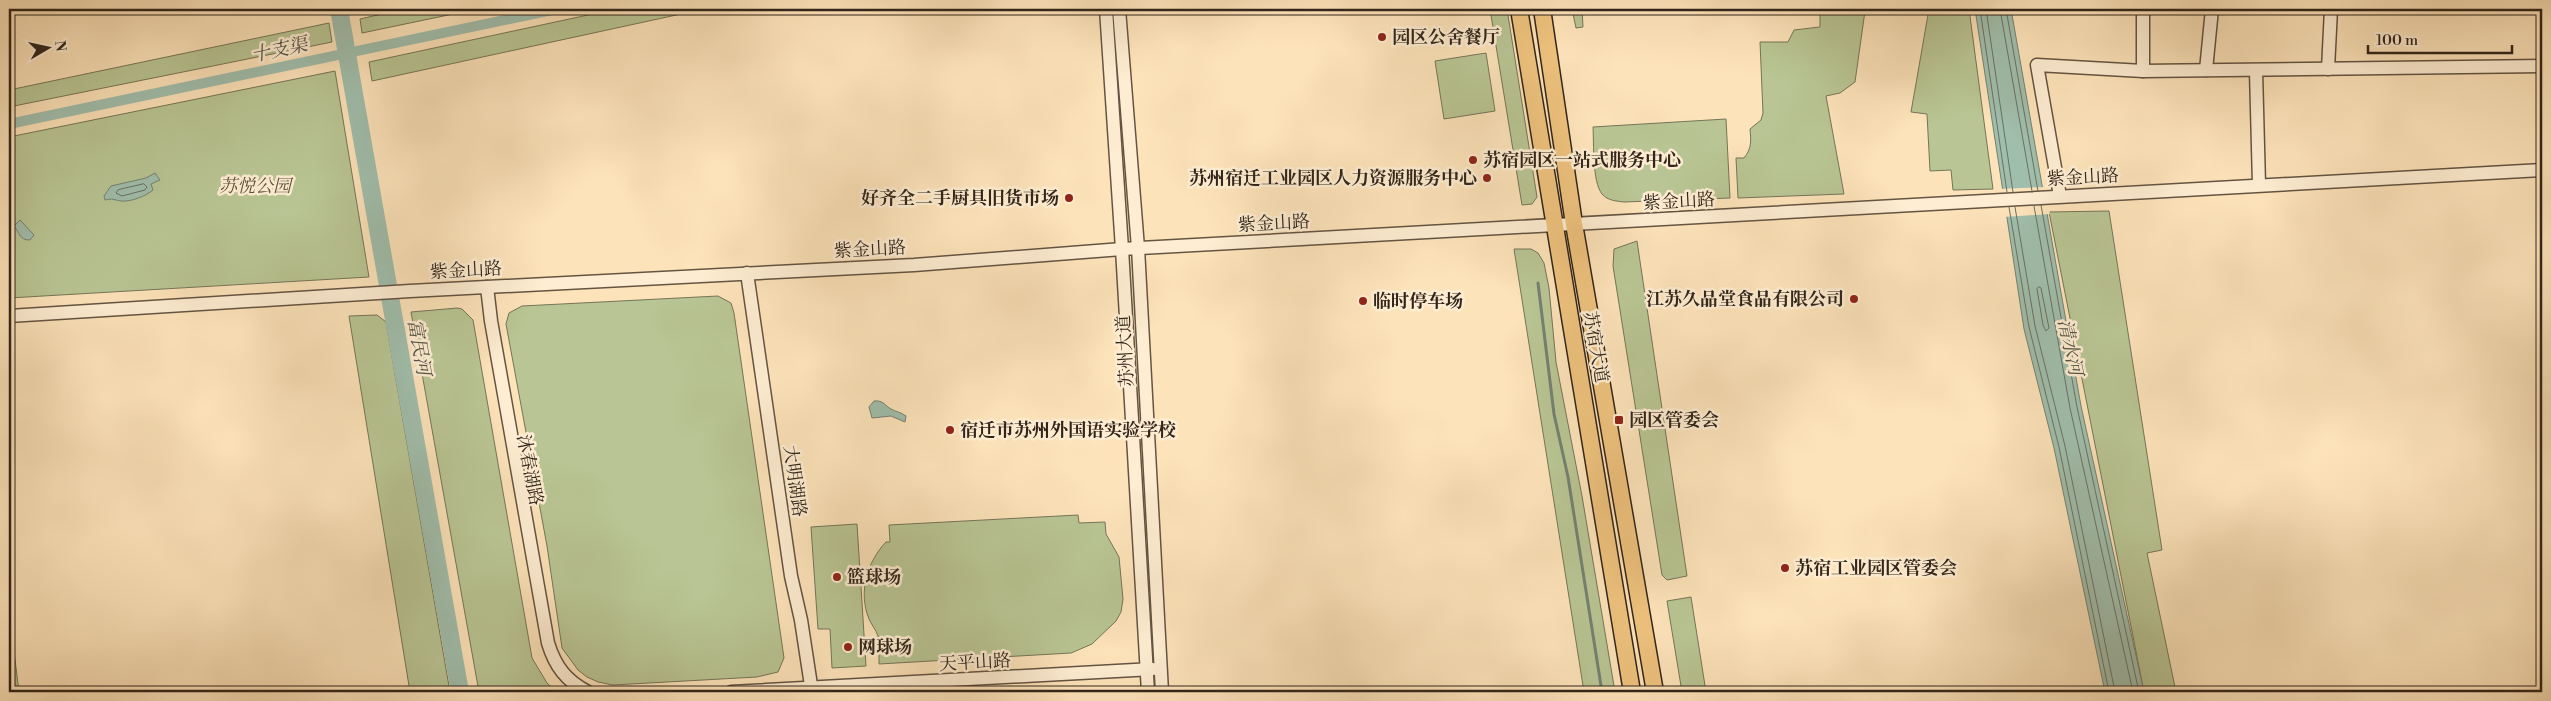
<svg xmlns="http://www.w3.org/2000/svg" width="2551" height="701" font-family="'Libre Bodoni','Noto Serif SC',serif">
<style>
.green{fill:#b9c594;stroke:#757557}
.water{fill:#a0beac;stroke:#748172}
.pier{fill:#fde3ba}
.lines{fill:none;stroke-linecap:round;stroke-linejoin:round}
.shore{stroke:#687263;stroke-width:1}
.stream{stroke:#748172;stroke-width:3}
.canal{stroke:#a0beac;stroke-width:10}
.river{stroke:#a0beac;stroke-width:18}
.minor-casing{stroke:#645442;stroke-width:15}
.major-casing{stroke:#31251a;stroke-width:19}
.minor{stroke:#feedd2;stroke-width:12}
.major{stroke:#eec27d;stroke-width:16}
.poi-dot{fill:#8f2418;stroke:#feedd2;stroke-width:2}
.labels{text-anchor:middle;stroke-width:5;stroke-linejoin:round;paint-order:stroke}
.poi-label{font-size:18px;font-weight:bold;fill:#31251a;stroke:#feedd2;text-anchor:start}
.street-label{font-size:18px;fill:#31251a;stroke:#feedd2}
.park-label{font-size:18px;font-style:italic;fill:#5a553f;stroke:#feedd2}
.water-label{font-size:19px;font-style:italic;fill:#525346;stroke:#feedd2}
</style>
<rect width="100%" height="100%" fill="#fde3ba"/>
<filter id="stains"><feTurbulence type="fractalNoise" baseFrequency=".004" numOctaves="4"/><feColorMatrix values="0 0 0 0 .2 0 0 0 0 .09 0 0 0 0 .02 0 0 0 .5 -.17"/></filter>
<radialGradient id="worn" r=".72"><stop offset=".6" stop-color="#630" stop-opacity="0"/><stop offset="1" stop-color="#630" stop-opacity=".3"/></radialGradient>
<g class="green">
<polygon points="404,9 477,9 362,33 360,19"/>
<polygon points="616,9 704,9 372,81 369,62"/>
<polygon points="1490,9 1507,9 1537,197 1532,204 1522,205"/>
<polygon points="1572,9 1582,9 1583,27 1576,28"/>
<path d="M 1820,9 L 1876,9 L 1865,11 L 1855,82 L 1840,93 L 1826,96 L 1844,194 L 1738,198 L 1736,158 L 1744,158 C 1752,148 1751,141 1750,129 L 1761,120 L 1763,113 L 1760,42 L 1788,42 L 1794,30 L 1820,27 Z"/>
<polygon points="1929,9 1969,9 1993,189 1953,190 1951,170 1930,171 1927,114 1911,112"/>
<polygon points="329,23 332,42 9,107 9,90"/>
<polygon points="1486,53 1495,111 1444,119 1435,61"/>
<polygon points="335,71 369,277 9,298 9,137"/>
<path d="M 1726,119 L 1730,198 L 1624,202 C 1617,201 1608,201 1602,194 C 1592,181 1594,144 1593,127 Z"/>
<polygon points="2109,211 2162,550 2147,553 2176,692 2144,692 2049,212"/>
<polygon points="1637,241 1687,576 1667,580 1662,575 1613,266 1614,249"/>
<polygon points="1514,249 1531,249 1538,253 1544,263 1549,288 1556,362 1582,496 1615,692 1584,692"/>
<polygon points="718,296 731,303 734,313 784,658 778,672 757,677 613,685 598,682 587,677 578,670 562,648 547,546 506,324 509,313 522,306"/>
<polygon points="457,308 462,309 473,320 532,658 547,683 557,692 479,692 411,312"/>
<polygon points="377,315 386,322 450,692 410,692 349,316"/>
<path d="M 1078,515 L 1079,523 L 1105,522 L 1106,534 L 1119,557 L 1123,599 L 1121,612 L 1116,621 L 1092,644 L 1071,653 L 879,664 C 879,655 879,645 878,636 C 876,630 871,624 869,619 C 858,592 867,562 886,542 L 890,542 L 889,525 Z"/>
<polygon points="857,524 866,666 832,668 830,629 818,629 811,527"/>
<polygon points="1691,597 1706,692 1682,692 1667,601"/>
<polygon points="9,611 19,692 9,692"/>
</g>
<g class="water">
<polygon points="1975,9 2011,9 2081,406 2144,692 2105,692 2054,448 2024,329"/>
<path d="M 155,173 L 160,180 L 151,184 L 153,190 C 146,196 131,202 121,201 C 114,200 113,198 105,200 L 104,196 L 111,186 L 146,178 Z"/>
<path d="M 20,220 L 34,235 L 30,240 C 19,240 20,233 14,226 Z"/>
<path d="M 874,401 C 884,400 885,406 891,409 C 896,412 901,412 906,416 L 905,422 L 891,416 L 872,418 L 869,407 Z"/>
</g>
<polygon class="pier" points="2045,187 2050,214 2003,217 1999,189"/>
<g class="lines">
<g class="shore">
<polyline points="1980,9 2007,192"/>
<polyline points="1986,9 2013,192"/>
<polyline points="2000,9 2032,191"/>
<polyline points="2006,9 2038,191"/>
<polygon points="144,184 147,187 145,190 122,196 116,193 118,190"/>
<polyline points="2041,205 2077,407 2139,692"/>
<polyline points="2034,206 2070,408 2133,692"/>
<polyline points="2009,207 2029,327 2059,447 2109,692"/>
<polyline points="2015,207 2035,326 2065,446 2115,692"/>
<polygon points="2039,287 2041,288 2049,328 2046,331 2043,325 2037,289"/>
</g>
<polyline class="stream" points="1538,283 1554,414 1568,477 1602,692"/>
<polyline class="canal" points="9,124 557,9"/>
<polyline class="river" points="339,9 460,692"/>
<g class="minor-casing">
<g id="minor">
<polyline points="1106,9 1122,249 1148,692"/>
<polyline points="1119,9 1138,248 1162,692"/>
<polyline points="2143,9 2143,71 2542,66"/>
<polyline points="2328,69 2331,9"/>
<polyline points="2206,70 2212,9"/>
<polyline points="2256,71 2259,185"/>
<polyline points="2060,196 2037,65 2143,71"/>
<polyline points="747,273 791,576 801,620 812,692"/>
<path d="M 487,287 L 491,321 L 548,643 C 555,666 566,681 588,692"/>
<polyline points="9,316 410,291 914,265 1122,249 2542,170"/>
<polyline points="731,692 1153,669"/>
</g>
</g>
<g class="major-casing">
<g id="major">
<polyline points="1519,9 1632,692"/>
<polyline points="1542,9 1574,224 1655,692"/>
</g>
</g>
<use href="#minor" class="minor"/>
<use href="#major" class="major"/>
</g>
<g class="poi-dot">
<circle cx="1382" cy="37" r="5"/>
<circle cx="1473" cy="160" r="5"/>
<circle cx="1487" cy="178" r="5"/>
<circle cx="1069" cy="198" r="5"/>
<circle cx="1854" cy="299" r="5"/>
<circle cx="1363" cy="301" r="5"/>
<rect x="1614" y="415" width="10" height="10" rx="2.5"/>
<circle cx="950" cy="430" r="5"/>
<circle cx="1785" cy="568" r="5"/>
<circle cx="837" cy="577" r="5"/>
<circle cx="848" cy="647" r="5"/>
</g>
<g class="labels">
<g class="poi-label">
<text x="1392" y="43">园区公舍餐厅</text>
<text x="1483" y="166">苏宿园区一站式服务中心</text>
<text x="1477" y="184" text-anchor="end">苏州宿迁工业园区人力资源服务中心</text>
<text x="1059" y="204" text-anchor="end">好齐全二手厨具旧货市场</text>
<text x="1844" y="305" text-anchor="end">江苏久品堂食品有限公司</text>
<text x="1373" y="307">临时停车场</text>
<text x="1629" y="426">园区管委会</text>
<text x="960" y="436">宿迁市苏州外国语实验学校</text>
<text x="1795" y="574">苏宿工业园区管委会</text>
<text x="847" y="583">篮球场</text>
<text x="858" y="653">网球场</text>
</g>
<g class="street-label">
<text transform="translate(2083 177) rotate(-3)" y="6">紫金山路</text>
<text transform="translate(1679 201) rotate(-3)" y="6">紫金山路</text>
<text transform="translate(1274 223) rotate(-3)" y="6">紫金山路</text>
<text transform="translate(870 249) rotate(-3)" y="6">紫金山路</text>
<text transform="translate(466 270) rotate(-3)" y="6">紫金山路</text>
<text transform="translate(1596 347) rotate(80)" y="6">苏宿大道</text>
<text transform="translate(1125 351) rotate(-93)" y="6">苏州大道</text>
<text transform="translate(530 470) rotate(79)" y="6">沐春湖路</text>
<text transform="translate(795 481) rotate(82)" y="6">大明湖路</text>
<text transform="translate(975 662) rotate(-3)" y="6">天平山路</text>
</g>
<g class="park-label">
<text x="255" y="192">苏悦公园</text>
</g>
<g class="water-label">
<text transform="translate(279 49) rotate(-12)" y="7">十支渠</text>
<text transform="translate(420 347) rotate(80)" y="7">富民河</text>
<text transform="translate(2071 347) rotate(78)" y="7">清水河</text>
</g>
</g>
<rect width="2551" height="701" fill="none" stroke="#fde3ba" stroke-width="30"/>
<rect x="10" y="10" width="2531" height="681" fill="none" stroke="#31251a" stroke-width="2.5"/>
<rect x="15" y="15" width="2521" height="671" fill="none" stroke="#31251a"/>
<g transform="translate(48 48) rotate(81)" stroke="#feedd2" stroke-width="4" paint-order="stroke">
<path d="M0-4L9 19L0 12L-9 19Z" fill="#31251a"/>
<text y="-8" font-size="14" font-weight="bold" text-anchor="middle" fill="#31251a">N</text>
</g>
<path d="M2368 45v8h144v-8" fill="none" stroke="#31251a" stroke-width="2.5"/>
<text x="2376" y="45" font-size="15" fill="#31251a" stroke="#feedd2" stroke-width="4" paint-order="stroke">100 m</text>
<rect width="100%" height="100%" filter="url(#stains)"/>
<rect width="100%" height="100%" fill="url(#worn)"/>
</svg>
